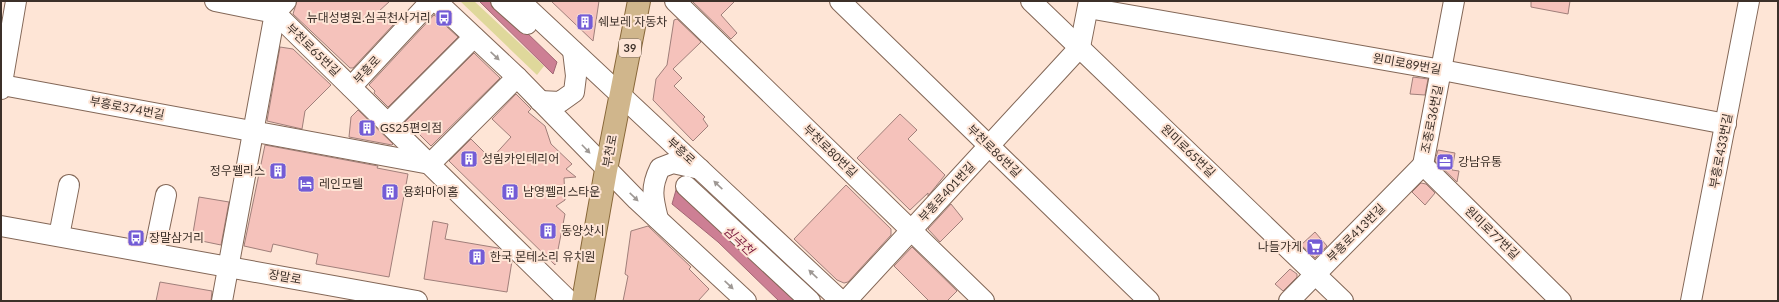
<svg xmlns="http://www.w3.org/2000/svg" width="1779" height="302" font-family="Lato,'Noto Sans KR',sans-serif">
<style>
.green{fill:#dfd89b}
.water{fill:#cd7f94;stroke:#a26774}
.building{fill:#f5c2bb;stroke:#a07f7a}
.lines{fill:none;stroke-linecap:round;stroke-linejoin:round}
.minor-casing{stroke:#836757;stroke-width:22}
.major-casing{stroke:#886738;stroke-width:24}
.minor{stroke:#fff;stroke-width:20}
.major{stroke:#d0b68c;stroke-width:22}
.oneway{fill:#9e9894}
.labels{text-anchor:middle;stroke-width:4;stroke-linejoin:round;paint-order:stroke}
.shield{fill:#fee5d6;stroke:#76665d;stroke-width:1}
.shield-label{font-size:11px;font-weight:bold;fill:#3c3029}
.poi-label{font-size:12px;fill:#3c3029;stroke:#fee5d6;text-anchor:start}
.street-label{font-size:12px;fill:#3c3029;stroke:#fee5d6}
.water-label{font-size:13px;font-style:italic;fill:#832748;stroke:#fee5d6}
</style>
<rect width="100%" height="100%" fill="#fee5d6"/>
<polygon class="green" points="460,1 474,1 544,66 537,75"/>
<g class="water">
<polygon points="479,1 494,1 557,62 553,74"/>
<polygon points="678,183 806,301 779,301 718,242 672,204"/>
</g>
<g class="building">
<polygon points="297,1 390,1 378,12 393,25 353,68 350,68 293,14"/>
<polygon points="551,1 599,1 593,41"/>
<polygon points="692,1 735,1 721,15 737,33 731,39"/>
<polygon points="1531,1 1570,1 1568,14 1531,7"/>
<polygon points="434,15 458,37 388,107 374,93 375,91 369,85"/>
<polygon points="677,19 701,42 673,69 682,78 674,86 705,117 703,119 708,126 693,141 653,100 656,79 667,65 674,20"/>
<polygon points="280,47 293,49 331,85 305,111 302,129 267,121"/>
<polygon points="474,53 500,78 431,146 407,122 406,125 404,123"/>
<polygon points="1413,77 1428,79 1425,95 1410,94"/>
<polygon points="516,94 531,109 528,112 545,126 551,144 572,164 566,169 576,177 564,178 565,200 556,206 565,214 555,265 449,161 471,139 491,159 511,137 492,119"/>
<polygon points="358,110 393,144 392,145 349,137 351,117"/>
<polygon points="900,114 917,130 908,139 945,175 928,196 928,193 910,210 857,158"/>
<polygon points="265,145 378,166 377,168 408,174 389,277 316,264 318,254 273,244 271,252 244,246"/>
<polygon points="1438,150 1455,153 1452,170 1459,171 1457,182 1435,161"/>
<polygon points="1421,183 1426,184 1435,193 1425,205 1412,192"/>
<polygon points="846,185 891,229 891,235 848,282 844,283 837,280 794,239"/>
<polygon points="199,197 229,202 221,245 192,239"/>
<polygon points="951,204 963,219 940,242 928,229"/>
<polygon points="433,221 448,224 445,239 498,248 512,261 507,292 424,279"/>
<polygon points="648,226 691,267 689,269 709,289 698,301 623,301 628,276 625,274 631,231"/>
<polygon points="1315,232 1327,246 1315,258 1301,245"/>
<polygon points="912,247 957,291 947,301 929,301 894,266"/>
<polygon points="1290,269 1297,274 1297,277 1283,291 1275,284"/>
<polygon points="160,282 212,291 211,301 156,301"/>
</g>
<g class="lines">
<g class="minor-casing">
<g id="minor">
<polyline points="215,1 275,13"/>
<polyline points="263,1 569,301"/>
<polyline points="436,1 517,77 637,200 746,301"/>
<polyline points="501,1 527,24"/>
<polyline points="520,1 841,301"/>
<polyline points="675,1 984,301"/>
<polyline points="840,1 1149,301"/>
<polyline points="1031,1 1343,301"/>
<polyline points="1088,8 1442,70 1726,124"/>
<polyline points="2,85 430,164 517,77"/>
<polyline points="351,87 431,1"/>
<polyline points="1,89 16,1"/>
<polyline points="540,101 560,102 574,92 576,76 573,51"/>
<polyline points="388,123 474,37"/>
<polyline points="1423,165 1561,301"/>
<polyline points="1423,165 1454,1"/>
<polyline points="686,186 810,301"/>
<path d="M 658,219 C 653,199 650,188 660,168 L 673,163 L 700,169"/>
<polyline points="1,226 417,301"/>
<polyline points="59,236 69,185"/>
<polyline points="154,253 166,195"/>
<polyline points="222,301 275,13 286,1"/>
<polyline points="846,301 1080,47 1089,1"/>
<polyline points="1289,301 1423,165"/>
<polyline points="1691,301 1749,1"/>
</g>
</g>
<g class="major-casing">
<polyline id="major" points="583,301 606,170 639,1"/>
</g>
<use href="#minor" class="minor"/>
<use href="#major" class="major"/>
</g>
<defs><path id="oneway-solid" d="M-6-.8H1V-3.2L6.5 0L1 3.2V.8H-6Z"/></defs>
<g class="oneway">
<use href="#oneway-solid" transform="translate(495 56) rotate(43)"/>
<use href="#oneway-solid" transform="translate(586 149) rotate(46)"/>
<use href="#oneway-solid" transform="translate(718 185) rotate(-137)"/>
<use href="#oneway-solid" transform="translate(634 197) rotate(44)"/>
<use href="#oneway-solid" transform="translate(813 274) rotate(-137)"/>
<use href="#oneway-solid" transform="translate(729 285) rotate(43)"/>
</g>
<defs>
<g id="bus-square" transform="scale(0.9)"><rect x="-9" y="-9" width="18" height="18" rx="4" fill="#735cd6" stroke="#fee5d6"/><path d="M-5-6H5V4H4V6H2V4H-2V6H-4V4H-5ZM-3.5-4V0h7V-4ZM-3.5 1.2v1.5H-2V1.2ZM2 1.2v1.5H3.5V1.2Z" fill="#fff"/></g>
<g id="building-square" transform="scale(0.9)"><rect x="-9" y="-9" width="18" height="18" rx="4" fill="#735cd6" stroke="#fee5d6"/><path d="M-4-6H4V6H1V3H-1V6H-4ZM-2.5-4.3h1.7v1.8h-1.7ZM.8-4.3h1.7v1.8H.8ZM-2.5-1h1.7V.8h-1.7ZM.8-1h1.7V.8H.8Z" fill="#fff"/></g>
<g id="office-square" transform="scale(0.9)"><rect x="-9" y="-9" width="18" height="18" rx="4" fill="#735cd6" stroke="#fee5d6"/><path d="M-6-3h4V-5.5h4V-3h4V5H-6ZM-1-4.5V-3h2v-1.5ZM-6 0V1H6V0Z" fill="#fff"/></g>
<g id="hotel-square" transform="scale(0.9)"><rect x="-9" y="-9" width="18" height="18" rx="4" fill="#735cd6" stroke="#fee5d6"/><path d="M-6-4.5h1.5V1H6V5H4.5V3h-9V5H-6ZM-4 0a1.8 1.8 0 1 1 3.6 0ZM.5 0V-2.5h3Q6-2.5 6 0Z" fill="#fff"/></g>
<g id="supermarket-square" transform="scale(0.9)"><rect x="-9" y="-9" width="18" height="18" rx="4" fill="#735cd6" stroke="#fee5d6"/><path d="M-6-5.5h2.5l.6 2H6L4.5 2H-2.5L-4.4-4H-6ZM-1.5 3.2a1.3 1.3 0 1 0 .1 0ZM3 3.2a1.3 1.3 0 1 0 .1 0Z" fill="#fff"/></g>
</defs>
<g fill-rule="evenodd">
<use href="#bus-square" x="444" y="18"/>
<use href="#building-square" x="585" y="22"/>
<use href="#building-square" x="367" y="128"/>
<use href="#building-square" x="469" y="159"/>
<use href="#office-square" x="1445" y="162"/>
<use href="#building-square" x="278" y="171"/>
<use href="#hotel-square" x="306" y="184"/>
<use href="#building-square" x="390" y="192"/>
<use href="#building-square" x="510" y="192"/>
<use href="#building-square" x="548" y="231"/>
<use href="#bus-square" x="136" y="238"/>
<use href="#supermarket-square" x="1315" y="247"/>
<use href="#building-square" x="477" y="257"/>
</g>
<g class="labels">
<rect class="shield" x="619" y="39" width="22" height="18" rx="3"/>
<g class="shield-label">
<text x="630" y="52">39</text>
</g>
<g class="poi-label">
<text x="431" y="22" text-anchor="end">뉴대성병원.심곡천사거리</text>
<text x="598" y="26">쉐보레 자동차</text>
<text x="380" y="132">GS25편의점</text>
<text x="482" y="163">성림카인테리어</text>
<text x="1458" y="166">강남유통</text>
<text x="265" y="175" text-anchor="end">정우펠리스</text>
<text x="319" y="188">레인모텔</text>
<text x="403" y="196">용화마이홈</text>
<text x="523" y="196">남영펠리스타운</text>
<text x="561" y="235">동양샷시</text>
<text x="149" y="242">장말삼거리</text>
<text x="1302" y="251" text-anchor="end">나들가게</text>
<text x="490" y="261">한국 몬테소리 유치원</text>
</g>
<g class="street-label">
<text transform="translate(313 50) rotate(44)" y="4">부천로65번길</text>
<text transform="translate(1407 64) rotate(10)" y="4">원미로89번길</text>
<text transform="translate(367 70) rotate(-47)" y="4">부흥로</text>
<text transform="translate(127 108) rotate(11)" y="4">부흥로374번길</text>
<text transform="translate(1432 119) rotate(-79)" y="4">조종로36번길</text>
<text transform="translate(610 151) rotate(-79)" y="4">부천로</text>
<text transform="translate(681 151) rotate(43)" y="4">부흥로</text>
<text transform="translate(830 151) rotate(44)" y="4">부천로80번길</text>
<text transform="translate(994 151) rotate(44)" y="4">부천로86번길</text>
<text transform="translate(1188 151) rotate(44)" y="4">원미로65번길</text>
<text transform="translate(1721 151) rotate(-79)" y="4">부흥로433번길</text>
<text transform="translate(947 192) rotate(-47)" y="4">부흥로401번길</text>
<text transform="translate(1356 233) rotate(-45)" y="4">부흥로413번길</text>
<text transform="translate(1492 233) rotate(44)" y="4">원미로77번길</text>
<text transform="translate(285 277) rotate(10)" y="4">장말로</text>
</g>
<g class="water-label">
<text transform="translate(739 240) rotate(43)" y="5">심곡천</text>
</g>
</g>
<rect width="1779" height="302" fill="none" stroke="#3c3029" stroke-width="4"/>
</svg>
